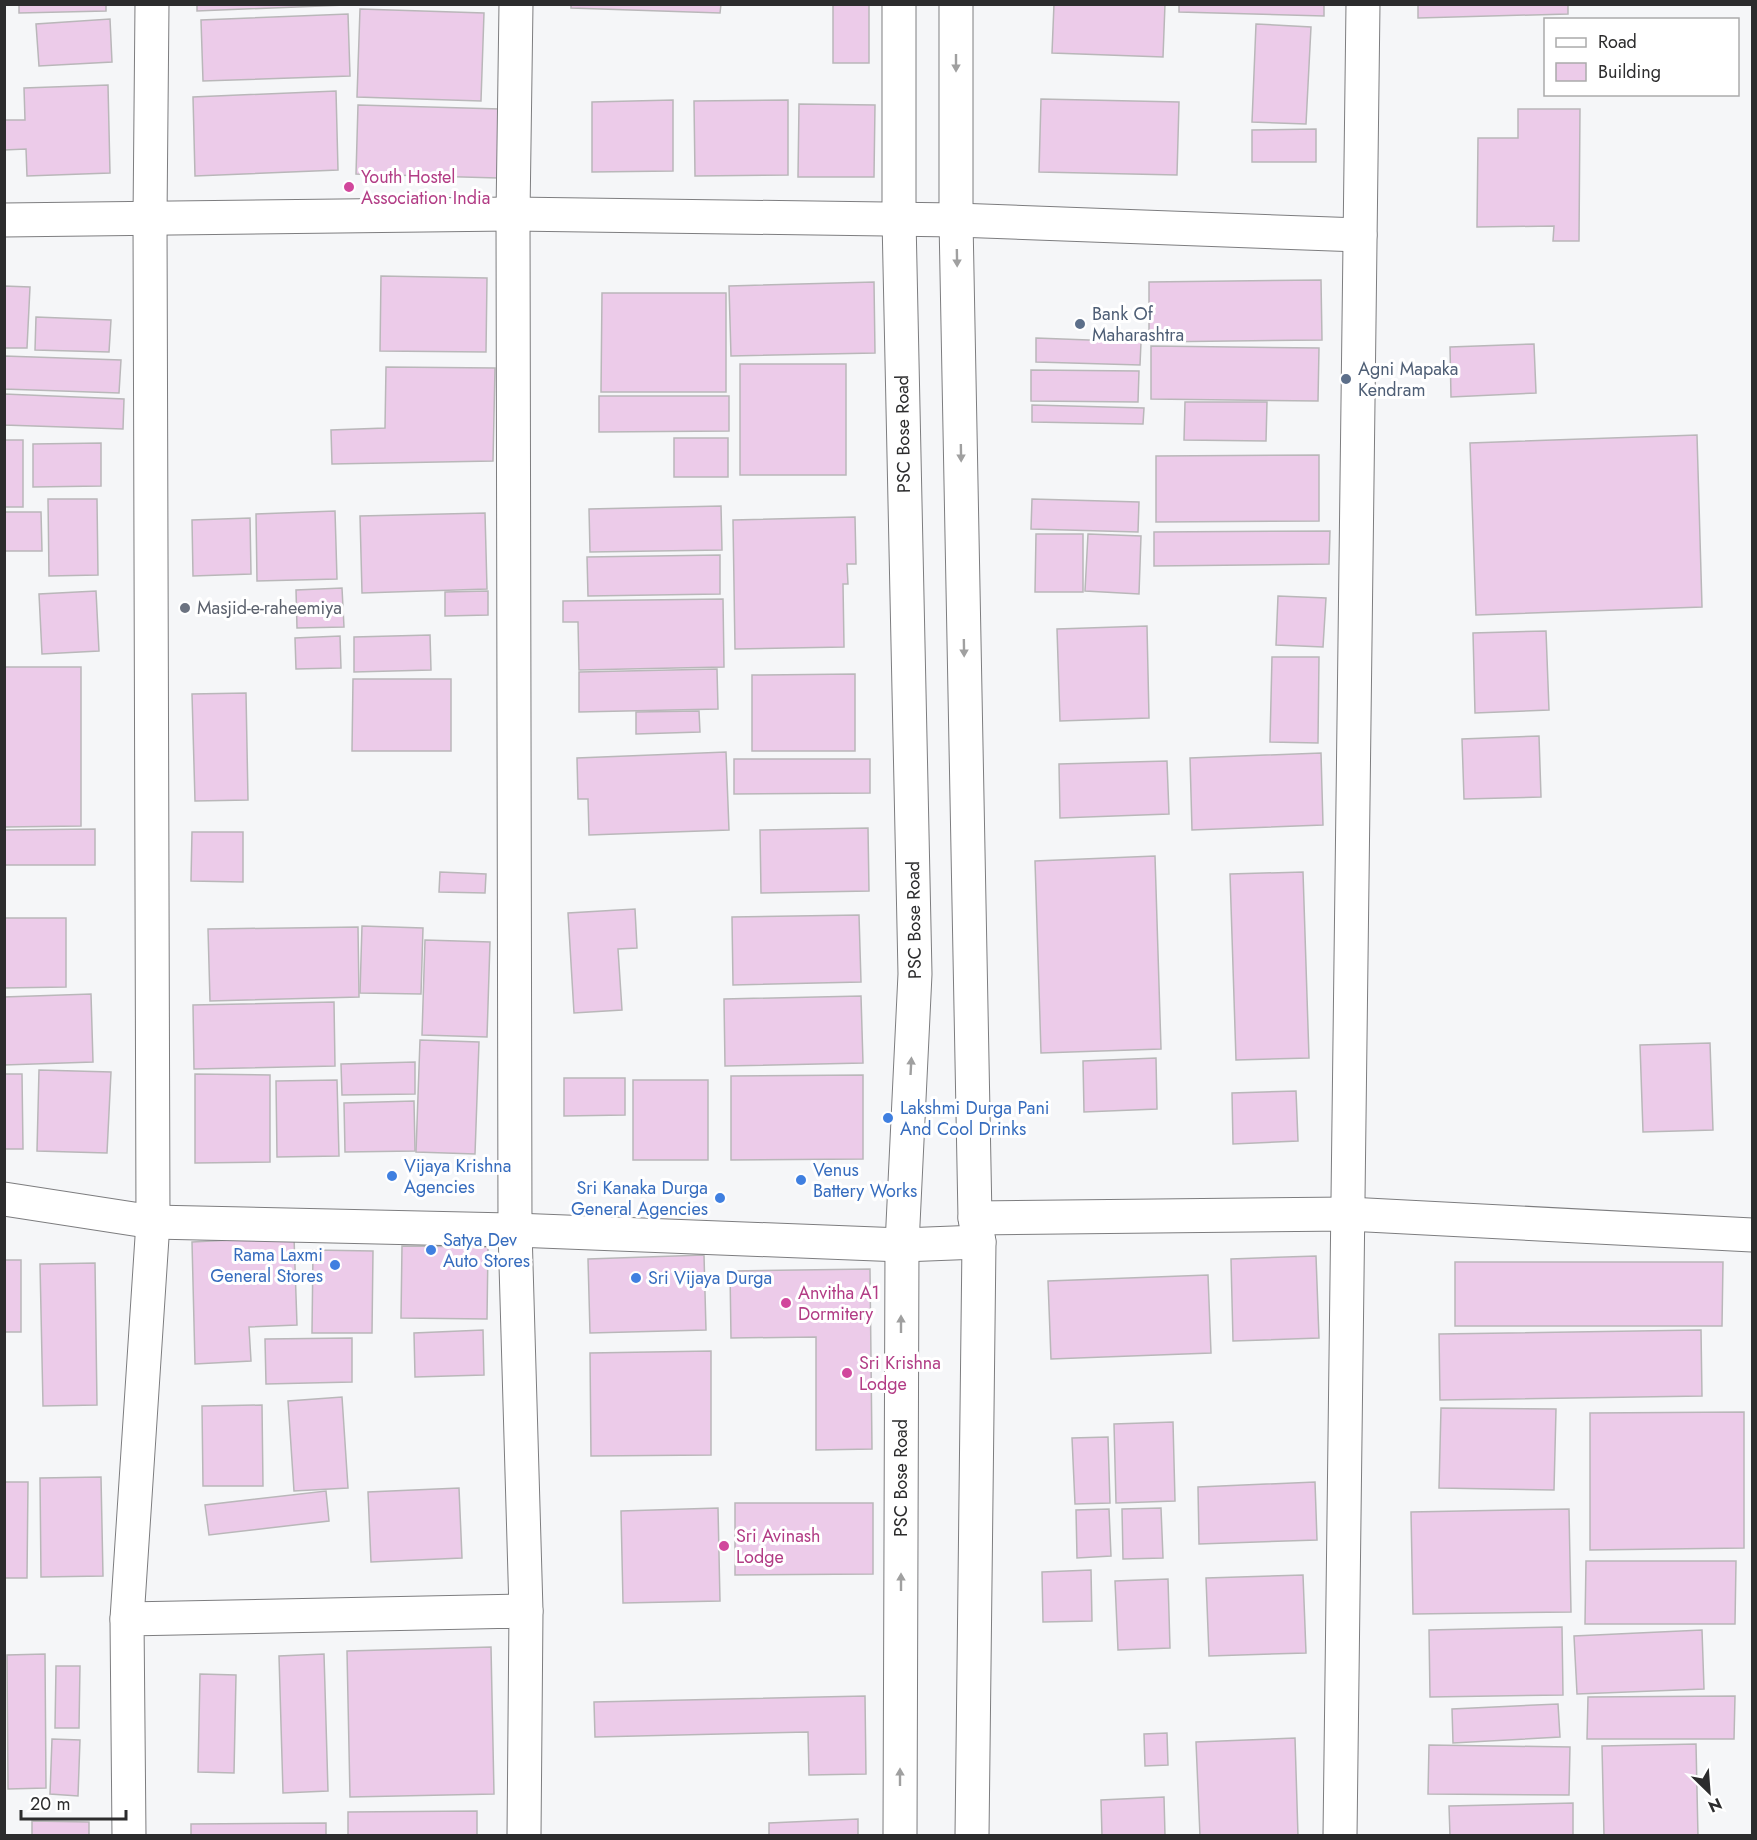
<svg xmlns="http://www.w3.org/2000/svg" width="1757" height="1840" font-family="Jost,sans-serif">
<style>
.building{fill:#eccbe9;stroke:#b9b7b9;stroke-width:1.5}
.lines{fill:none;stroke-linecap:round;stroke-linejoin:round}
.minor-casing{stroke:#7d7d7f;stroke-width:35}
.minor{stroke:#fff;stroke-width:33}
.oneway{fill:#a0a0a0}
.hotel-dot{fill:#d1479c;stroke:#fff;stroke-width:2}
.service-dot{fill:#5c6f8a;stroke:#fff;stroke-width:2}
.worship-dot{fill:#6b7280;stroke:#fff;stroke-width:2}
.shop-dot{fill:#3f7fe0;stroke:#fff;stroke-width:2}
.labels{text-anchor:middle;stroke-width:6;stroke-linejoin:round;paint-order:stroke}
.hotel-label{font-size:18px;fill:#b23c85;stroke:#fff;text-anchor:start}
.service-label{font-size:18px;fill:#4e5e75;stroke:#fff;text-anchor:start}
.street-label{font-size:18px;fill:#2c2c2d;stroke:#fff}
.worship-label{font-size:18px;fill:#5b616d;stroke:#fff;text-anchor:start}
.shop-label{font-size:18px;fill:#366cbe;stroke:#fff;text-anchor:start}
</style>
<rect width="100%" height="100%" fill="#f5f6f8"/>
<g class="building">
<polygon points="19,4 106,4 106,11 19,13"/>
<polygon points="197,4 345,4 345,5 197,11"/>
<polygon points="571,4 721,4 720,13 571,8"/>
<rect x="833" y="4" width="36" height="59"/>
<polygon points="1054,4 1165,4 1163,57 1052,53"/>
<polygon points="1179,4 1324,4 1324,16 1179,12"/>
<polygon points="1418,4 1568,4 1568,14 1418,18"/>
<polygon points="360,9 484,13 481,101 357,97"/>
<polygon points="348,14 350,76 203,81 201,20"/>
<polygon points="110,19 112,62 39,66 36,24"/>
<polygon points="1256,24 1311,27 1306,124 1252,122"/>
<polygon points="108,85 110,173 27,176 26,149 4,150 4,120 25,120 24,88"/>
<polygon points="336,91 338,170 195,176 193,97"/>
<polygon points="1041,99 1179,102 1177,175 1039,172"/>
<polygon points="673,100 673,171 592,172 592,102"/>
<polygon points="788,100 788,175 695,176 694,101"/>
<polygon points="799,104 875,105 874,177 798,177"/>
<polygon points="358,105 500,109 498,178 356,174"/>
<polygon points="1518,109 1580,109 1579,241 1553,241 1554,226 1477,227 1478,138 1518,138"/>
<polygon points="1316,129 1316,162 1252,162 1252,130"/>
<polygon points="381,276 487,278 486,352 380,351"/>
<polygon points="1321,280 1322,340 1149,342 1149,282"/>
<polygon points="874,282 875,353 731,356 729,286"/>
<polygon points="4,286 30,287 27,348 4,348"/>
<polygon points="602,293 726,293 726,392 601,392"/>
<polygon points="36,317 111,320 109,352 35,350"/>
<polygon points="1036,338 1141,342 1140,365 1036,362"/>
<polygon points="1534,344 1536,393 1451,397 1450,347"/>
<polygon points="1151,346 1319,348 1318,401 1151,399"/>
<polygon points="4,356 121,360 119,393 4,389"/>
<rect x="740" y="364" width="106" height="111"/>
<polygon points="386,367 495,368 493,461 332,464 331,430 385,428"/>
<polygon points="1031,370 1139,371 1138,402 1031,401"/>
<polygon points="4,394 124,399 123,429 4,425"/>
<polygon points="599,396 729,396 729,431 599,432"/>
<polygon points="1185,402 1267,402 1266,441 1184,440"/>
<polygon points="1032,405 1144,408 1143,424 1032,422"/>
<polygon points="1697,435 1702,607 1476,615 1470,443"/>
<rect x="674" y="438" width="54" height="39"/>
<rect x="4" y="440" width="19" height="67"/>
<polygon points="101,443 101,486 33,487 33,444"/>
<polygon points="1319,455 1319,521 1156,522 1156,456"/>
<polygon points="48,499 97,499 98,575 49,576"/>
<polygon points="1032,499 1139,502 1138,532 1031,529"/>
<polygon points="721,506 722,550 590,552 589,509"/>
<polygon points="335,511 337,579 257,581 256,514"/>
<polygon points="4,512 41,512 42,551 4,551"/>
<polygon points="485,513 487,589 362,593 360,516"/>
<polygon points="855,517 856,564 847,564 848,584 843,584 844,647 735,649 733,520"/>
<polygon points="250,518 251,574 193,576 192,520"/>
<polygon points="1330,531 1329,564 1154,566 1154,532"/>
<polygon points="1036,534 1083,534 1083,592 1035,592"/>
<polygon points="1088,534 1141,536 1139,594 1085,591"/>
<polygon points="720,555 720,594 588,596 587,557"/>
<polygon points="342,588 344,627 297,628 296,590"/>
<polygon points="96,591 99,651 42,654 39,594"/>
<polygon points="488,591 488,615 445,616 445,592"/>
<polygon points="1278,596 1326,598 1323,647 1276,645"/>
<polygon points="723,599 724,667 579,670 578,622 563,622 563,601"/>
<polygon points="1147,626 1149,718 1060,721 1057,629"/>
<polygon points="1546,631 1549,710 1475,713 1473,633"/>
<polygon points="430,635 431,670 354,672 354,637"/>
<polygon points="340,636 341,668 296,669 295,638"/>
<polygon points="1272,657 1319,657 1318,743 1270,742"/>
<polygon points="4,667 81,667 81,826 4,827"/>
<polygon points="717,669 718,709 579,712 579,672"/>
<polygon points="855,674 855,751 752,751 752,675"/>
<polygon points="353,679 451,679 451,751 352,751"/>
<polygon points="246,693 248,800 195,801 192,694"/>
<polygon points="699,711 700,732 636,734 636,712"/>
<polygon points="1539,736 1541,797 1464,799 1462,739"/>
<polygon points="726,752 729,830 589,835 588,799 578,799 577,758"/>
<polygon points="1321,753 1323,825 1192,830 1190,758"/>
<polygon points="734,759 870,759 870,793 734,794"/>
<polygon points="1167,761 1169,814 1060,818 1059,764"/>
<polygon points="868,828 869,891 761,893 760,830"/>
<polygon points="95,829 95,865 4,865 4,830"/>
<polygon points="192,832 243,832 243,882 191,881"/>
<polygon points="1155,856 1161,1049 1041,1053 1035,861"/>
<polygon points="440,872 486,874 485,893 439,892"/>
<polygon points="1303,872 1309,1058 1236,1060 1230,874"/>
<polygon points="635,909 637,948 618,949 622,1010 574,1013 568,913"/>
<polygon points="859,915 861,982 733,985 732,917"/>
<polygon points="4,918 66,918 66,987 4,988"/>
<polygon points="362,926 423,928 421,994 360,993"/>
<polygon points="358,927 359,997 210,1001 208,929"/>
<polygon points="425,940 490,942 487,1037 422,1035"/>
<polygon points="91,994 93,1062 4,1065 4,997"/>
<polygon points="861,996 863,1063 725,1066 724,999"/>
<polygon points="334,1002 335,1066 194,1069 193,1005"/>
<polygon points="420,1040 479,1042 475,1154 416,1152"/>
<polygon points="1710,1043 1713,1130 1643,1132 1640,1045"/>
<polygon points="1156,1058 1157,1109 1084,1112 1083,1061"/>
<polygon points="415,1062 415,1094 342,1095 341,1064"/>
<polygon points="39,1070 111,1072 107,1153 37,1151"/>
<polygon points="4,1074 22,1074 23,1149 4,1149"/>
<polygon points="195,1074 270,1075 270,1162 195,1163"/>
<polygon points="863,1075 863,1159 731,1160 731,1076"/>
<polygon points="564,1078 625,1078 625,1115 564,1116"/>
<polygon points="337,1080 339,1156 277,1157 276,1081"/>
<rect x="633" y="1080" width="75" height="80"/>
<polygon points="1296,1091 1298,1141 1233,1144 1232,1093"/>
<polygon points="414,1101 415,1151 345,1152 344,1103"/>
<polygon points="294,1237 297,1325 249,1327 251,1361 195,1364 192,1242"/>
<polygon points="402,1246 488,1247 487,1319 401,1318"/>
<polygon points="313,1250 373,1251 372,1333 312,1333"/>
<polygon points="704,1255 706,1330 590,1333 588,1259"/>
<polygon points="1316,1256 1319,1338 1233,1341 1231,1259"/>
<rect x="4" y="1260" width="17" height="72"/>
<polygon points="1455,1262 1723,1262 1722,1326 1455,1326"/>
<polygon points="95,1263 97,1405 43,1406 40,1264"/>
<polygon points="870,1269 872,1449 816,1450 816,1337 731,1338 730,1271"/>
<polygon points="1208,1275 1211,1353 1051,1359 1048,1281"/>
<polygon points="483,1330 484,1375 415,1377 414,1333"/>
<polygon points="1701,1330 1702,1396 1440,1400 1439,1334"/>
<polygon points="352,1338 352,1382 266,1384 265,1339"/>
<polygon points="711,1351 711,1455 591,1456 590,1353"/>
<polygon points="342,1397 348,1488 294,1491 288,1401"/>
<polygon points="262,1405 263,1486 203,1486 202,1406"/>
<polygon points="1441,1408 1556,1409 1554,1490 1439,1488"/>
<polygon points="1744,1412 1744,1548 1590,1550 1590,1413"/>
<polygon points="1173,1422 1175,1501 1116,1503 1114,1424"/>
<polygon points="1108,1437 1110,1503 1075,1504 1072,1438"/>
<polygon points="101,1477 103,1576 41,1577 40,1478"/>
<polygon points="4,1482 28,1482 27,1578 4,1578"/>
<polygon points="1315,1482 1317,1540 1199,1544 1198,1487"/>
<polygon points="459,1488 462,1558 371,1562 368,1492"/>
<polygon points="326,1491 329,1521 209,1535 205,1505"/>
<polygon points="735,1503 873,1503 873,1574 735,1575"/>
<polygon points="718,1508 720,1601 623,1603 621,1511"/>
<polygon points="1161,1508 1163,1558 1123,1559 1122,1509"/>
<polygon points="1109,1509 1111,1556 1077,1558 1076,1510"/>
<polygon points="1569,1509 1571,1612 1413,1614 1411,1512"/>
<polygon points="1586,1561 1736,1561 1735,1624 1585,1624"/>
<polygon points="1091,1570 1092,1621 1043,1622 1042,1572"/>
<polygon points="1303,1575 1306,1653 1209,1656 1206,1578"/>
<polygon points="1168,1579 1170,1648 1118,1650 1115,1581"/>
<polygon points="1562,1627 1563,1695 1430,1697 1429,1630"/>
<polygon points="1702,1630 1704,1689 1577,1694 1574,1636"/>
<polygon points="491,1647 494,1794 350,1797 347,1651"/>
<polygon points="45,1654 46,1788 8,1789 7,1655"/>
<polygon points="324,1654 328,1791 283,1793 279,1656"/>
<polygon points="56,1666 80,1666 79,1728 55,1728"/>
<polygon points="200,1674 236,1675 234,1773 198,1772"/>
<polygon points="865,1696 866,1774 809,1775 808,1732 595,1737 594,1702"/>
<polygon points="1735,1696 1734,1739 1587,1739 1588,1697"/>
<polygon points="1558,1704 1560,1737 1453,1743 1452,1709"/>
<polygon points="1167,1733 1168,1765 1145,1766 1144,1734"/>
<polygon points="1295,1738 1298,1836 1200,1836 1196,1742"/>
<polygon points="52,1739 80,1740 78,1796 50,1794"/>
<polygon points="1696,1744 1698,1836 1604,1836 1602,1746"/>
<polygon points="1429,1745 1570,1747 1569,1795 1428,1794"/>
<polygon points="1164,1797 1165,1836 1102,1836 1101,1800"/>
<polygon points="1573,1803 1573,1836 1450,1836 1449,1806"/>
<polygon points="477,1811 477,1836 348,1836 348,1812"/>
<polygon points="858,1819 858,1836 769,1836 769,1823"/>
<polygon points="32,1821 89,1822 89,1836 32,1836"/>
<polygon points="326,1823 326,1836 191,1836 191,1824"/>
</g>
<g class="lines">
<g class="minor-casing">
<g id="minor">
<polyline points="516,4 513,214 515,1230 526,1611"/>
<polyline points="899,4 899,219 915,974 902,1245 900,1836"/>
<polyline points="956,4 956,220 975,1218 979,1242 972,1836"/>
<polyline points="4,220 513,214 956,220 1360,235"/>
<polyline points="4,1199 153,1222 515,1230 902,1245 979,1242"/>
<polyline points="975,1218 1348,1214 1752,1235"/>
<polyline points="127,1619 153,1222 150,218 152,4"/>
<polyline points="129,1836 127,1619 526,1611 524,1836"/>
<polyline points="1340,1836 1363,4"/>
</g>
</g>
<use href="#minor" class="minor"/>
</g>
<defs><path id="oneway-solid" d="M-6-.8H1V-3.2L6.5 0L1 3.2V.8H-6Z" transform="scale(1.5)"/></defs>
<g class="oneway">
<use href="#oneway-solid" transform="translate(956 63) rotate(90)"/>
<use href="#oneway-solid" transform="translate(957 258) rotate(89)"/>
<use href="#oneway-solid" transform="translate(961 453) rotate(89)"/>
<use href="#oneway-solid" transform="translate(964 648) rotate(89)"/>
<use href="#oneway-solid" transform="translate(911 1066) rotate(-87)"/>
<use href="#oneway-solid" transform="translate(901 1324) rotate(-90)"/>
<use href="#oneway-solid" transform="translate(901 1582) rotate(-90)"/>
<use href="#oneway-solid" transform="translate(900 1777) rotate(-90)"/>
</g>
<g class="hotel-dot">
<circle cx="349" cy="187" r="6"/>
<circle cx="786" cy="1303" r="6"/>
<circle cx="847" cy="1373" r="6"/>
<circle cx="724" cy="1546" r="6"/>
</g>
<g class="service-dot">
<circle cx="1080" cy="324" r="6"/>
<circle cx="1346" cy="379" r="6"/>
</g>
<circle class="worship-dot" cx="185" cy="608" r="6"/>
<g class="shop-dot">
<circle cx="888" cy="1118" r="6"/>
<circle cx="392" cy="1176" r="6"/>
<circle cx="801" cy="1180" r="6"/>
<circle cx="720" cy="1198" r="6"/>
<circle cx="431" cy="1250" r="6"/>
<circle cx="335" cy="1265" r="6"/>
<circle cx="636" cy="1278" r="6"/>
</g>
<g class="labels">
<g class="hotel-label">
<text x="361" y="183">Youth Hostel<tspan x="361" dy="21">Association India</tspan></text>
<text x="798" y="1299">Anvitha A1<tspan x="798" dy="21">Dormitery</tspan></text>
<text x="859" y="1369">Sri Krishna<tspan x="859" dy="21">Lodge</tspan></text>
<text x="736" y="1542">Sri Avinash<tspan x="736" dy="21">Lodge</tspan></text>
</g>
<g class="service-label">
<text x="1092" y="320">Bank Of<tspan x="1092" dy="21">Maharashtra</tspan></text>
<text x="1358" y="375">Agni Mapaka<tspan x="1358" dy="21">Kendram</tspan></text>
</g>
<g class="street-label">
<text transform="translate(903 434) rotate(-91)" y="6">PSC Bose Road</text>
<text transform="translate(914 920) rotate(-91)" y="6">PSC Bose Road</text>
<text transform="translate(901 1478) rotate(-90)" y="6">PSC Bose Road</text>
</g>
<g class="worship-label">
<text x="197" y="614">Masjid-e-raheemiya</text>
</g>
<g class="shop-label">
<text x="900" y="1114">Lakshmi Durga Pani<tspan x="900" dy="21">And Cool Drinks</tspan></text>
<text x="404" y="1172">Vijaya Krishna<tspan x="404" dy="21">Agencies</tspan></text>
<text x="813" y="1176">Venus<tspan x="813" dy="21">Battery Works</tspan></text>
<text x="708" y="1194" text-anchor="end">Sri Kanaka Durga<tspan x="708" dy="21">General Agencies</tspan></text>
<text x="443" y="1246">Satya Dev<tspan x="443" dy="21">Auto Stores</tspan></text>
<text x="323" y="1261" text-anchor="end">Rama Laxmi<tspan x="323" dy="21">General Stores</tspan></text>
<text x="648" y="1284">Sri Vijaya Durga</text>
</g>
</g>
<rect width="1757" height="1840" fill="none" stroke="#2c2c2d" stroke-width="12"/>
<rect x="1544" y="18" width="195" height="78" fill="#ffffff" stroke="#ababab" stroke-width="1.5"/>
<rect x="1556" y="38" width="30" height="9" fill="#ffffff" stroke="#ababab" stroke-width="1.5"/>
<text x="1598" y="48" font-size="18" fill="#2c2c2d">Road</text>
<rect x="1556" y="63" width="30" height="18" fill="#eccbe9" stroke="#ababab" stroke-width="1.5"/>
<text x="1598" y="78" font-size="18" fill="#2c2c2d">Building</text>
<g transform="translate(1709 1792) rotate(155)" stroke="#ffffff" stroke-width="4.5" paint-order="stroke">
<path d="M0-4.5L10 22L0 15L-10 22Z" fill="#2c2c2d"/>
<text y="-9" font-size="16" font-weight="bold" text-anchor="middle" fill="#2c2c2d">N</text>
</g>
<path d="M21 1810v9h105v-9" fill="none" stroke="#2c2c2d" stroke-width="3"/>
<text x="30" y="1810" font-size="18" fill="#2c2c2d" stroke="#ffffff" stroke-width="4.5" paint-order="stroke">20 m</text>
</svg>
